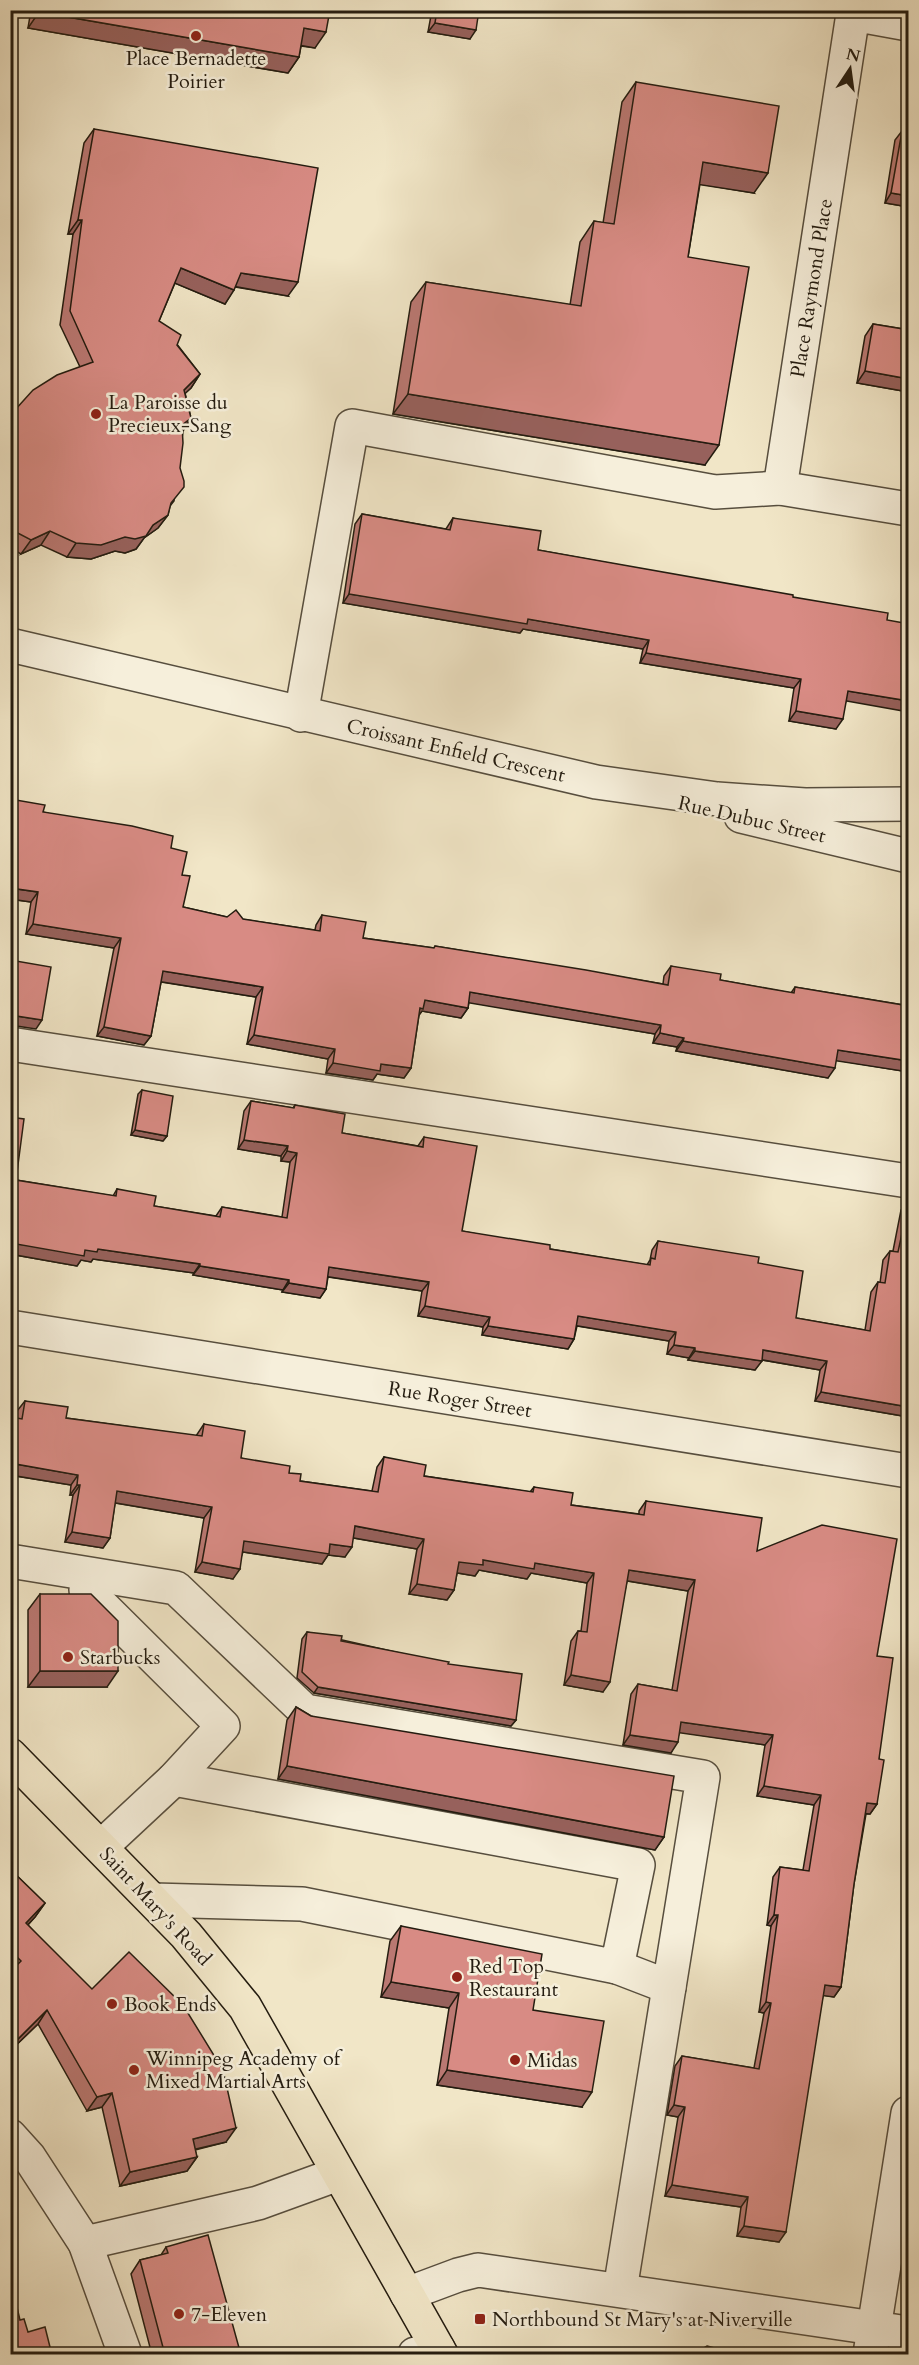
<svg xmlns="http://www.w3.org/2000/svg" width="919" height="2365" font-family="Cardo,serif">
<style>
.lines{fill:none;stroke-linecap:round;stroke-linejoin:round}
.minor-casing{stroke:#574e3e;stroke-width:36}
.highway-casing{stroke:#241c10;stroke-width:36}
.minor{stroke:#f6efdb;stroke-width:33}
.highway{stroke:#f1e6c7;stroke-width:33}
.wall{fill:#ba7872;stroke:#241c10;stroke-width:1.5}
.shaded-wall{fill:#97615c;stroke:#241c10;stroke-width:1.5}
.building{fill:#d88b84;stroke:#241c10;stroke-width:1.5}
.poi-dot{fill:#8f2418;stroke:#f6efdb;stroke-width:2}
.labels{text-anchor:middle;stroke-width:5;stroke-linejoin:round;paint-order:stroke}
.poi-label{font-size:20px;fill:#241c10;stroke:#f6efdb;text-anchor:start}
.street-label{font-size:20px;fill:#241c10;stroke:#f6efdb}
</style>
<rect width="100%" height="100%" fill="#f1e6c7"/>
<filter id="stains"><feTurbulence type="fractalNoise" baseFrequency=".00333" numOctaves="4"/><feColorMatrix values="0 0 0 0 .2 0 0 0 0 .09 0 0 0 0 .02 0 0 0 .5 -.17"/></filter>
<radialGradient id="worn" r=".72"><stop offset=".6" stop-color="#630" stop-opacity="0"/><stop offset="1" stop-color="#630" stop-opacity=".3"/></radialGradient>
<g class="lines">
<g class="minor-casing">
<g id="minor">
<polyline points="908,24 853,14 780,488 908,509"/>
<polyline points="10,645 596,782 717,799 805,805 908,804"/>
<polyline points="301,715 352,426 715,492 780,488"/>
<polyline points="741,816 908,856"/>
<polyline points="10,1044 908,1181"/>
<polyline points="10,1327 908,1471"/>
<polyline points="10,1561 176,1588 305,1711 703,1777 620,2290"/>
<polyline points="86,1590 223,1726 174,1779 101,1847"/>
<polyline points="153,1900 302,1904 617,1967 638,1865 174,1779"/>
<polyline points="617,1967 669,1987"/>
<polyline points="10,2136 29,2157 85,2243 125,2354"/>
<polyline points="85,2243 258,2203 338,2174"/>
<polyline points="407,2294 458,2275 478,2270 908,2333"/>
<polyline points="415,2354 438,2349"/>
<polyline points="870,2354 908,2113"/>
</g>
</g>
<g class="highway-casing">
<polyline id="highway" points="10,1755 186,1935 245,2007 441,2354"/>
</g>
<use href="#minor" class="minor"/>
<use href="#highway" class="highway"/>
</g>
<g class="wall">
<polygon points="31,10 330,10 315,48 301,46 299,57 288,73 28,28"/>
<polygon points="432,10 479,10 470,39 428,32"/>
<polygon points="636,82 754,193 700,184 688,257 705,465 393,414 411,302 426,282 570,305 580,242 594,221 603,223 622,102"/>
<polygon points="94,129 288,296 235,287 225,304 175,283 159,321 200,374 191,388 185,393 191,418 183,431 174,501 170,506 168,515 158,528 144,538 136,549 125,553 115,551 91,559 67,557 41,545 21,554 10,548 10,417 15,410 80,367 60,325 73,234 68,234 84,143"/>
<polygon points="902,131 909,207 885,203 895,140"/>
<polygon points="873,324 909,330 909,392 857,383 865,336"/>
<polygon points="362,514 446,529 453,518 538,550 793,597 846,701 836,729 789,721 794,688 640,663 643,649 523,629 520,633 343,603 355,524"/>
<polygon points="10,799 43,812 171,848 182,875 183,907 227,917 315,930 316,925 322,915 363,938 434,948 435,946 663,984 664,976 671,966 720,980 791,993 795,987 909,1006 909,1072 836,1060 828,1078 676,1051 677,1047 653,1043 655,1034 469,1002 468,1008 461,1018 422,1011 419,1015 411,1068 404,1078 377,1074 373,1080 326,1073 328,1059 247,1044 256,997 161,982 151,1036 144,1045 97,1036 114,948 26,934 31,902 10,899"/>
<polygon points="142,1090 167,1136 163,1141 131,1135 138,1094"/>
<polygon points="251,1101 293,1108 295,1105 342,1133 418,1146 424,1137 462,1231 550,1249 647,1265 650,1260 652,1250 658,1241 758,1263 796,1318 865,1330 871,1292 878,1282 880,1283 883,1260 890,1251 893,1251 901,1210 908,1201 909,1417 815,1401 820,1370 762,1360 755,1370 688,1360 689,1358 667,1354 669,1341 577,1326 574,1339 568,1349 482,1335 483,1327 418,1316 422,1291 328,1277 326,1289 320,1298 282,1292 283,1290 193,1275 194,1273 93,1259 91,1262 81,1260 77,1266 10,1254 10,1117 16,1180 113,1196 117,1189 154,1206 216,1216 222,1207 282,1217 290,1162 281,1161 281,1156 238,1149 244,1111"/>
<polygon points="25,1401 66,1418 196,1436 204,1424 241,1458 289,1473 300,1481 372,1491 377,1467 384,1457 424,1476 530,1492 534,1487 571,1505 639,1514 639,1511 646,1501 757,1551 877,1656 879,1759 877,1804 870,1814 866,1814 854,1884 841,1987 834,1997 823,1995 779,2242 737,2236 741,2207 665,2196 678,2117 667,2115 675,2066 682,2056 754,2068 764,2013 759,2012 771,1926 767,1925 773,1877 780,1867 803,1870 814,1805 757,1796 765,1745 680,1732 671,1753 623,1745 631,1694 638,1684 672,1690 688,1591 627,1581 603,1692 564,1685 571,1641 578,1631 581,1631 587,1583 531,1573 527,1579 479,1570 475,1576 457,1573 454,1590 447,1600 409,1594 417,1549 353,1538 345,1557 328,1555 322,1564 243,1552 233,1579 195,1572 204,1518 115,1503 110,1538 103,1548 65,1542 73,1495 70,1495 71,1485 10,1475 10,1417 16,1418 17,1411"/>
<polygon points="40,1594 107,1687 28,1687 28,1610"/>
<polygon points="307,1632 448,1664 516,1720 511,1726 314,1693 297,1678 302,1639"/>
<polygon points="296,1707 311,1716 664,1837 655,1850 278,1779 287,1720"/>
<polygon points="10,1869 45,1903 35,1917 28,1925 226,2142 195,2150 197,2157 187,2171 120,2186 102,2107 87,2111 38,2024 10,2051"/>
<polygon points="401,1926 533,2010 582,2107 437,2085 449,2008 381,1997 390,1941"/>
<polygon points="166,2247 241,2355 152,2355 131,2274 140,2260 161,2255"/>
</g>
<g class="shaded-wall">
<polygon points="39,12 299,57 288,73 28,28"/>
<polygon points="435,23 476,30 470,39 428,32"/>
<polygon points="304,28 326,32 315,48 293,44"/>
<polygon points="703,162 768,173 754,193 689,183"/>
<polygon points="891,193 909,196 909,207 885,203"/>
<polygon points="78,220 82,220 73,234 68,234"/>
<polygon points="181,268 234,290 225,304 172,282"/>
<polygon points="241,273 298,282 288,296 232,286"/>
<polygon points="865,371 909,379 909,392 857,383"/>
<polygon points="200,374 191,388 174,404 184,390"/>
<polygon points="408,394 719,445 705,465 393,414"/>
<polygon points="191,418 182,432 182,425"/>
<polygon points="168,515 158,528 144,538 136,549 125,553 115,551 91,559 67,557 76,543 153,525"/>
<polygon points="50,531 41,545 21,554 31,540"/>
<polygon points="349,594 528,619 649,640 643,649 523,629 520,633 343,603"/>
<polygon points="646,653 801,679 794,688 640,663"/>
<polygon points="848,691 909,701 909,712 841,700"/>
<polygon points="796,711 843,719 836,729 789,721"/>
<polygon points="10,888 38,892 31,902 10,899"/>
<polygon points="33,924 121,938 114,948 26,934"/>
<polygon points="163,971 263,987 256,997 156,981"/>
<polygon points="470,992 661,1025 655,1034 464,1002"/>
<polygon points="425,1000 468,1008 461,1018 422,1011 416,1019 413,1018"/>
<polygon points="10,1015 42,1020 36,1029 10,1025"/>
<polygon points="104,1027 151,1036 144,1045 97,1036"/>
<polygon points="660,1033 684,1038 677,1047 653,1043"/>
<polygon points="254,1035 335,1049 328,1059 247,1044"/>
<polygon points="683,1041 835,1068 828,1078 676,1051"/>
<polygon points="838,1050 909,1061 909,1072 831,1060"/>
<polygon points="333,1063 381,1064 411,1068 404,1078 377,1074 373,1080 326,1073"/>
<polygon points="135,1130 167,1136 163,1141 131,1135"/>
<polygon points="244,1140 288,1146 281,1156 238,1149"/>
<polygon points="287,1151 297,1153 290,1162 281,1161"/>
<polygon points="10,1235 17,1236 10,1245"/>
<polygon points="16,1244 85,1250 98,1249 200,1264 194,1273 93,1259 91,1262 81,1260 77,1266 10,1254 10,1252"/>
<polygon points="200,1266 289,1280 283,1290 193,1275"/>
<polygon points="329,1267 429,1282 422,1291 323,1276"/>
<polygon points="289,1283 326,1289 320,1298 282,1292"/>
<polygon points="425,1306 490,1317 483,1327 418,1316"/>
<polygon points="578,1316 676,1332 669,1341 572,1325"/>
<polygon points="488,1326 574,1339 568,1349 482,1335"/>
<polygon points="674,1345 695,1348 689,1358 667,1354"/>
<polygon points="763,1350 827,1361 820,1370 757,1359"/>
<polygon points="695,1351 762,1361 755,1370 688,1360"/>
<polygon points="821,1392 909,1407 909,1417 815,1401"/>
<polygon points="10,1463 78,1475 71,1485 10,1475"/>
<polygon points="77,1485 80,1485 73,1495 70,1495"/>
<polygon points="117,1491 212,1507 204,1518 110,1502"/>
<polygon points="355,1526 424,1539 417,1549 348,1537"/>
<polygon points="72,1532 110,1538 103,1548 65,1542"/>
<polygon points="244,1541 330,1544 352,1547 345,1557 328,1555 322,1564 237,1551"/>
<polygon points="483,1560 535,1563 594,1573 587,1583 531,1573 527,1579 479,1570 475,1576 452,1572 459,1562"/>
<polygon points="202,1562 240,1569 233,1579 195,1572"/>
<polygon points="629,1570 695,1580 688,1591 622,1580"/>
<polygon points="417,1584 454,1590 447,1600 409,1594"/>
<polygon points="40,1671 118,1671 107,1687 28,1687"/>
<polygon points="571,1675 610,1682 603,1692 564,1685"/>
<polygon points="318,1687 516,1720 511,1726 314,1693"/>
<polygon points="681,1722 773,1735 765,1745 674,1732"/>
<polygon points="630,1735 678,1742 671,1753 623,1745"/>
<polygon points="287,1766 664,1837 655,1850 278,1779"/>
<polygon points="764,1786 821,1795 814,1805 757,1796"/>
<polygon points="867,1803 877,1804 870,1814 860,1813"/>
<polygon points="45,1903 35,1917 16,1937 26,1923"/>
<polygon points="774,1915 778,1915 771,1926 767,1925"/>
<polygon points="391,1982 459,1993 449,2008 381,1997"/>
<polygon points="825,1985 841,1987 834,1997 818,1995"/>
<polygon points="766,2002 771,2003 764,2013 759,2012"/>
<polygon points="47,2010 38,2024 10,2051 10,2047"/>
<polygon points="447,2070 592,2092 582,2107 437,2085"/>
<polygon points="112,2093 102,2107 87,2111 97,2097"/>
<polygon points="674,2105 685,2107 678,2117 667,2115"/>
<polygon points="236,2128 226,2142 183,2152 193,2139"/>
<polygon points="197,2157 187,2171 120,2186 130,2172"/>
<polygon points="672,2185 748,2197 741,2207 665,2196"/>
<polygon points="744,2226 786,2232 779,2242 737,2236"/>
</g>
<g class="building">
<polygon points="39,10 330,10 326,32 304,28 299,57 39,12"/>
<polygon points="437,10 479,10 476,30 435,23"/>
<polygon points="636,82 779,106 768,173 703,162 688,257 749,267 719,445 408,394 426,282 581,306 594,221 614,224"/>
<polygon points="94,129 318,168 298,282 241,273 234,290 181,268 159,321 181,335 177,345 200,374 184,390 191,418 182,425 183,443 180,468 184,481 184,487 171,503 168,515 153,525 146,536 135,539 125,537 101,545 76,543 50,531 31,540 10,529 10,420 15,410 33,390 57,375 93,362 70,311 82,220 78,220"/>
<polygon points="902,131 909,132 909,196 891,193"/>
<polygon points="873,324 909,330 909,379 865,371"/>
<polygon points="362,514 450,530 453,518 541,531 538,550 793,595 793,597 888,613 887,620 909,624 909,701 848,691 843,719 796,711 801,679 646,653 649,640 528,619 527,624 349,594"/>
<polygon points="10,799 45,805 43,812 132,826 173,836 171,848 187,852 182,875 190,876 183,907 227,917 236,910 243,919 320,931 322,915 366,922 363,938 434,948 435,946 586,970 668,985 671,966 721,974 720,980 794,993 795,987 909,1006 909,1061 838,1050 835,1068 683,1041 684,1038 660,1033 661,1025 470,992 468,1008 425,1000 423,1009 420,1008 411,1068 381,1064 380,1071 333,1063 335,1049 254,1035 263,987 163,971 151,1036 104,1027 121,938 33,924 38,892 10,888"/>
<polygon points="10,960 51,967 42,1020 10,1015"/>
<polygon points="142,1090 173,1096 167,1136 135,1130"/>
<polygon points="251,1101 294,1108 295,1105 345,1114 342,1133 423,1147 424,1137 477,1146 462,1231 550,1245 550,1249 650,1265 651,1258 655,1259 658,1241 759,1257 758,1263 803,1271 796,1318 870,1331 878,1282 885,1283 890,1251 898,1252 909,1201 909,1407 821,1392 827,1361 763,1350 762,1361 695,1351 695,1348 674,1345 676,1332 578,1316 574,1339 488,1326 490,1317 425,1306 429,1282 329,1267 326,1289 289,1283 289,1280 200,1266 200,1264 98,1249 97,1252 85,1250 84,1256 16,1244 17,1236 10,1235 10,1117 24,1119 16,1180 116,1196 117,1189 156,1196 154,1206 220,1217 222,1207 287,1218 297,1153 287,1151 288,1146 244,1140"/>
<polygon points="25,1401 68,1407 66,1418 202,1436 204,1424 245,1431 241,1458 290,1466 289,1473 301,1474 300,1481 378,1492 384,1457 426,1465 424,1476 533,1492 534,1487 573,1493 571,1505 644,1515 646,1501 762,1518 757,1551 822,1525 897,1539 877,1656 893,1658 879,1759 884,1760 877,1804 867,1803 854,1884 841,1987 825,1985 786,2232 744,2226 748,2197 672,2185 685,2107 674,2105 682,2056 759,2069 771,2003 766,2002 778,1915 774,1915 780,1867 809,1871 821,1795 764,1786 773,1735 681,1722 678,1742 630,1735 638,1684 677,1691 695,1580 629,1570 610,1682 571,1675 578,1631 587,1632 594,1573 535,1563 534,1569 483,1560 483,1565 459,1562 454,1590 417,1584 424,1539 355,1526 352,1547 330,1544 329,1554 244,1541 240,1569 202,1562 212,1507 117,1491 110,1538 72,1532 80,1485 77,1485 78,1475 10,1463 10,1417 22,1419"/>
<polygon points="40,1594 91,1594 118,1621 118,1671 40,1671"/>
<polygon points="307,1632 342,1636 341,1641 449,1662 448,1664 522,1674 516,1720 318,1687 302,1672"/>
<polygon points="296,1707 311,1716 674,1776 664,1837 287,1766"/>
<polygon points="10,1869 45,1903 26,1923 92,1989 129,1952 183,2005 223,2070 236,2128 193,2139 197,2157 130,2172 112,2093 97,2097 47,2010 10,2047 10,1972 21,1961 10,1950"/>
<polygon points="401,1926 542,1954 533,2010 604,2021 592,2092 447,2070 459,1993 391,1982"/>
<polygon points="208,2235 241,2355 165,2355 140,2260 168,2253 166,2247"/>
<polygon points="10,2278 20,2320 24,2319 28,2332 45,2327 52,2355 10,2355"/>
<polygon points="707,2346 741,2355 692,2355"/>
</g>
<g class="poi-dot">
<circle cx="196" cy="36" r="6"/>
<circle cx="96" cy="414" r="6"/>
<circle cx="68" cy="1657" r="6"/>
<circle cx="457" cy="1977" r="6"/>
<circle cx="112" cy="2004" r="6"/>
<circle cx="515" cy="2060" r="6"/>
<circle cx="134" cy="2070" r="6"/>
<circle cx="179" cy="2314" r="6"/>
<rect x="474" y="2313" width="12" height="12" rx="3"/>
</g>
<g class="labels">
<g class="poi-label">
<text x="196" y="65" text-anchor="middle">Place Bernadette<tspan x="196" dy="23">Poirier</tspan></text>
<text x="108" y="409">La Paroisse du<tspan x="108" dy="23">Precieux-Sang</tspan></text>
<text x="80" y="1664">Starbucks</text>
<text x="469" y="1973">Red Top<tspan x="469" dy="23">Restaurant</tspan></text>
<text x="124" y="2011">Book Ends</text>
<text x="146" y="2065">Winnipeg Academy of<tspan x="146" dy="23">Mixed Martial Arts</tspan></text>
<text x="527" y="2067">Midas</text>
<text x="191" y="2321">7-Eleven</text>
<text x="492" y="2326">Northbound St Mary's at Niverville</text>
</g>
<g class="street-label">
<text transform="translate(811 288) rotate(-81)" y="7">Place Raymond Place</text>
<text transform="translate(456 750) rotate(13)" y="7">Croissant Enfield Crescent</text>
<text transform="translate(752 819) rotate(13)" y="7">Rue Dubuc Street</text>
<text transform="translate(460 1399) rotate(9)" y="7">Rue Roger Street</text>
<text transform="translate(156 1906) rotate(47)" y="7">Saint Mary's Road</text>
</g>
</g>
<rect width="919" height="2365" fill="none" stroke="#f1e6c7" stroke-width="36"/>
<rect x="12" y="12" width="895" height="2341" fill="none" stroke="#241c10" stroke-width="3"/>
<rect x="18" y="18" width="883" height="2329" fill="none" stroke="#241c10" stroke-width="1.5"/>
<g transform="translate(850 69) rotate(13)" stroke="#f6efdb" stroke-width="4.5" paint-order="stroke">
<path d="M0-4.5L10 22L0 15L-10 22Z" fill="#241c10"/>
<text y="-9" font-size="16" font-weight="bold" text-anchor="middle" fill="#241c10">N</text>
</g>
<rect width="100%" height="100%" filter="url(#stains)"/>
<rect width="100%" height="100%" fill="url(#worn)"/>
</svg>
